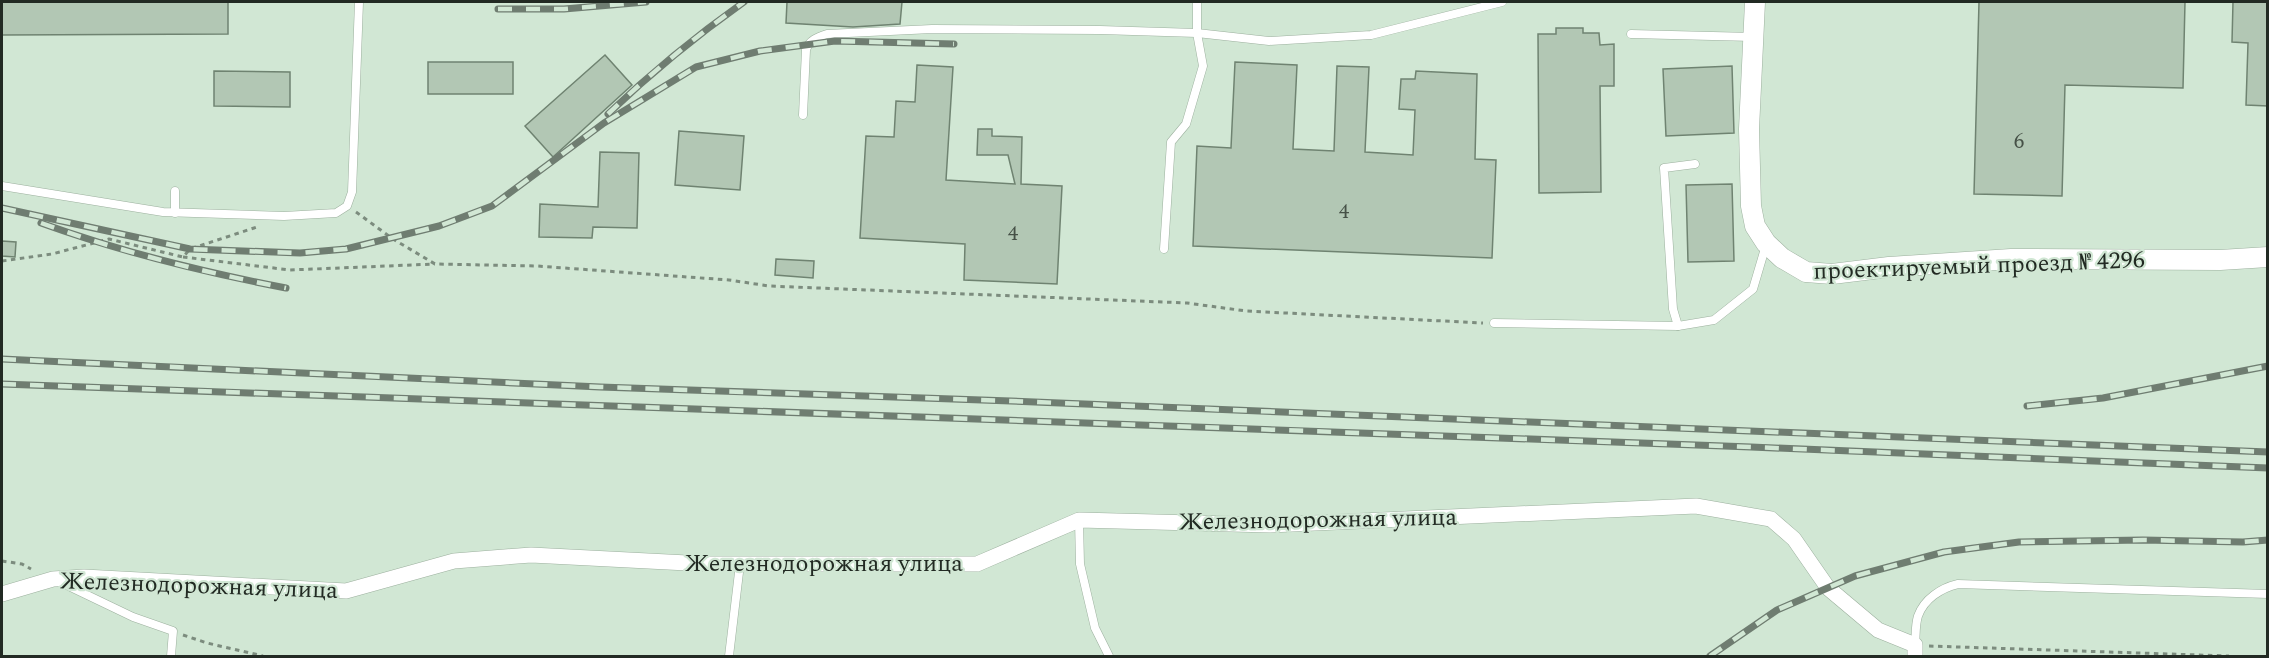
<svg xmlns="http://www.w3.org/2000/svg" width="2269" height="658" font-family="Spectral,serif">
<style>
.building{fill:#b2c7b4;stroke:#6f8371;stroke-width:1.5}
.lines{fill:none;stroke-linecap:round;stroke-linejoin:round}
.lane-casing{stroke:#9cb09e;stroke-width:9}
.street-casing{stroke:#9cb09e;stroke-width:16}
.secondary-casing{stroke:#9cb09e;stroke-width:21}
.path{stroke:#7c8c7e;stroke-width:3;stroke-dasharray:4.5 4.5;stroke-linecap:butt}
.lane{stroke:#fff;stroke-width:8}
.street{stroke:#fff;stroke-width:15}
.secondary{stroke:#fff;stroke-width:20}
.rail-casing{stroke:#6f7d71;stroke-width:7}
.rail{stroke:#d1e7d4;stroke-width:4.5;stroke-dasharray:14;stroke-linecap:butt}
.labels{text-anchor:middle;stroke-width:4.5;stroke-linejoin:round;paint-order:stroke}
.number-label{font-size:21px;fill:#465147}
.street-label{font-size:24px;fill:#222a23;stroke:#d1e7d4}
</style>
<rect width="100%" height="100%" fill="#d1e7d4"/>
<g class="building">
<polygon points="2,2 228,2 228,34 2,35"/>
<polygon points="787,2 902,2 900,24 853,27 786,23"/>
<polygon points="1979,2 2185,2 2183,88 2065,85 2062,196 1974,194"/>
<polygon points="2233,2 2268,2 2268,106 2246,105 2248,43 2232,42"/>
<polygon points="1556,28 1583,28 1583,33 1599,33 1600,45 1614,44 1614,86 1600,86 1601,192 1539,193 1538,34 1556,34"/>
<polygon points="605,55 632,85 553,157 525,126"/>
<rect x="428" y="62" width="85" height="32"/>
<polygon points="1235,62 1297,65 1293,149 1334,151 1337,66 1369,67 1365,152 1413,155 1415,110 1399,109 1401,79 1415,79 1416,71 1477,74 1475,159 1496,160 1492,258 1193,246 1197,146 1231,148"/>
<polygon points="917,65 953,67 946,180 1015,184 1008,155 977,155 978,129 992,129 992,136 1022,137 1021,184 1062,186 1057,284 964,280 965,244 860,238 866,136 894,137 896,101 915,102"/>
<polygon points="1732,66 1734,133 1666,136 1663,69"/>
<polygon points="214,71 290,72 290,107 214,106"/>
<polygon points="679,131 744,136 740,190 675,185"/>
<polygon points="600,152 639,153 637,228 593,227 592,238 539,237 540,204 598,207"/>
<polygon points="1732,184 1734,261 1688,262 1686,185"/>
<polygon points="2,241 16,242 15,257 2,256"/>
<polygon points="776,259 814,261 813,278 775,275"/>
</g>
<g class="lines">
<g class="lane-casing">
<g id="lane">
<polyline points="1631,34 1753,37"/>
<path d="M 803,115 L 806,50 C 809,40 818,37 827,34 L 932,29 L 1100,30 L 1197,33 L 1269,41 L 1371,35 L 1502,2"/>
<polyline points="2,186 163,212 284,216 336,213 347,206 352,192 359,2"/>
<polyline points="175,213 175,191"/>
<polyline points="1164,249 1171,142 1186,124 1203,66 1197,33 1197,2"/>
<polyline points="1494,323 1678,326 1714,320 1753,289 1766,245"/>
<polyline points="1678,326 1673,309 1664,168 1695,164"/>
<polyline points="1079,520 1080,564 1095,628 1109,656"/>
<polyline points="60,582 133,617 173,631 171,656"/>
<path d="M 1915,645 C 1916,636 1915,625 1918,616 C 1924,599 1941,588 1958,584 L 2268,594"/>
<polyline points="729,656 740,564"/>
</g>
</g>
<g class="street-casing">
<polyline id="street" points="2,594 53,579 84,577 346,591 454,561 531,555 707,564 977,564 1079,520 1270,525 1696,506 1771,519 1794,539 1828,588 1878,630 1915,645 1915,656"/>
</g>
<g class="secondary-casing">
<polyline id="secondary" points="1755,2 1749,129 1751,206 1755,226 1766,243 1782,258 1806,272 1832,274 1889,267 2011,259 2220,260 2268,257"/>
</g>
<g class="path">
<polyline points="356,212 393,239 435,264 537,266 729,280 769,286 1187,303 1246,311 1483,323"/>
<polyline points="183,257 290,270 435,264"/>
<polyline points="2,261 52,254 109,239 183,257 190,249 257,227"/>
<polyline points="2,561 22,564 31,569"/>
<polyline points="183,635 207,643 263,656"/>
<polyline points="1929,646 2229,656"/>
</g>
<use href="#lane" class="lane"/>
<use href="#street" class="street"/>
<use href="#secondary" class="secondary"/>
<g class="rail-casing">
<g id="rail">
<polyline points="498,9 564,9 646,2"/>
<path d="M 608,114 C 651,73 696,36 744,2"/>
<polyline points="2,208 190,249 300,253 346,249 439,226 492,206 604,123 696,67 760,51 835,41 954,44"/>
<path d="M 41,223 C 121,252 203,272 286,288"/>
<polyline points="2,359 600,387 1011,401 2268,452"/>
<polyline points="2,384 1751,447 2268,468"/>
<polyline points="2027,406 2103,398 2268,366"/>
<polyline points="1710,656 1777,610 1855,576 1944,552 2019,542 2143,540 2243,542 2268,540"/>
</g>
</g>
<use href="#rail" class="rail"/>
</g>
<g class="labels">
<g class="number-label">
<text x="2019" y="148">6</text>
<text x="1344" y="218">4</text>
<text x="1013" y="240">4</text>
</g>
<g class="street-label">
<text transform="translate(1979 265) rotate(-2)" y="8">проектируемый проезд № 4296</text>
<text transform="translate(1318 519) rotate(-1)" y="8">Железнодорожная улица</text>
<text x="824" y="571">Железнодорожная улица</text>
<text transform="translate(199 585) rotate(2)" y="8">Железнодорожная улица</text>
</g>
</g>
<rect width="2269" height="658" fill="none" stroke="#222a23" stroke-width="6"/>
</svg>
